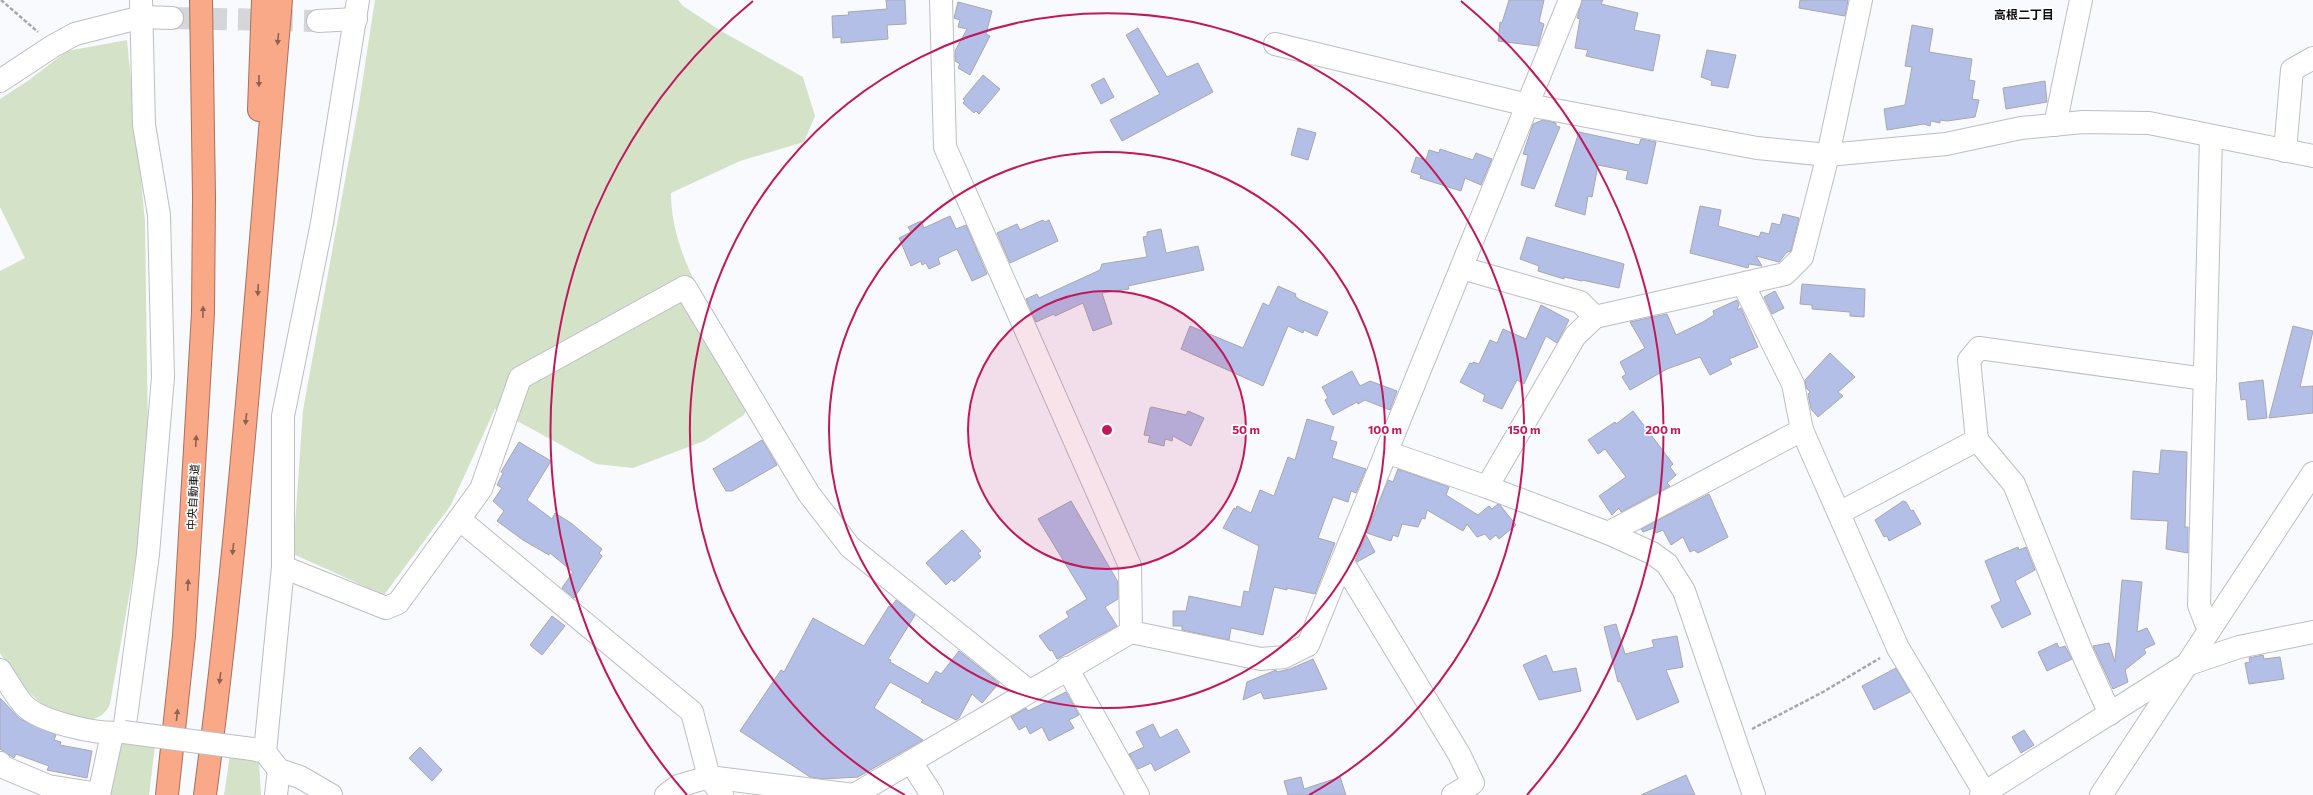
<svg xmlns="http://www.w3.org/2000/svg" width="2313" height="795" font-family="Commissioner,'Noto Sans JP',sans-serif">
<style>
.green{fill:#d4e2c8}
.building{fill:#b4bfe7;stroke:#a6a8ae}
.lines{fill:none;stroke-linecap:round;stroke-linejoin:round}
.minor-tunnel{stroke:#d5d6da;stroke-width:22;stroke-dasharray:22 11;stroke-linecap:butt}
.minor-casing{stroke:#bcbec5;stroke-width:24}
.highway-casing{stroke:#a6715d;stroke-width:24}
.path{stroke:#a6a7aa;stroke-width:2.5;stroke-dasharray:4 2;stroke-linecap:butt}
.minor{stroke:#fff;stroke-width:22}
.highway{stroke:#f9a888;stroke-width:22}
.minor-bridge-casing{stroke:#bcbec5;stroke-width:24;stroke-linecap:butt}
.minor-bridge{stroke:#fff;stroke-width:22}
.oneway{fill:#8e6251}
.ring{fill:none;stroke:#c2185b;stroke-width:2}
.labels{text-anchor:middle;stroke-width:3.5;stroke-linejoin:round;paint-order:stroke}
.street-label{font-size:11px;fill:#0c0c0e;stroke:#fff}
.neighbourhood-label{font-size:12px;font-weight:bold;fill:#0c0c0e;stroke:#fff}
.centre{fill:#c2185b;stroke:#fff;stroke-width:2}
.ring-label{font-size:12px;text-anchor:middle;font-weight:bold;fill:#c2185b;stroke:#fff;stroke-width:3.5;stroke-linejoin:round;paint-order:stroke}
</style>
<rect width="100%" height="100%" fill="#f9fafe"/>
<g class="green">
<path d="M 375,0 L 678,0 L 683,6 L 721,31 L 803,77 L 815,116 L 804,142 L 740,161 L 671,193 C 671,262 722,329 756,387 L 744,415 L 704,441 L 633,468 L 596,464 L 495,409 L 451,505 L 384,595 L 293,554 L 303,410 L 359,104 Z"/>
<path d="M 127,40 L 145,221 L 148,442 L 144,501 L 136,557 L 110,704 C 97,735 52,714 34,697 C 21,685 10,668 0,653 L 0,271 L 25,258 L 0,207 L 0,99 L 29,80 L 67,51 Z"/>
<polygon points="123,742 155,746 149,795 108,795 117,746"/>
<polygon points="230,755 254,758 259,762 261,795 224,795"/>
</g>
<g class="building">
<polygon points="886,0 905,0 906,24 887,25 888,39 841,43 841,37 833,38 832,16 849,15 848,12 887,9"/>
<polygon points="1509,0 1544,0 1539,22 1544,24 1538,46 1498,41 1500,22 1502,23"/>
<polygon points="1582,0 1603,0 1601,4 1638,13 1634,30 1660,35 1653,71 1586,56 1588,50 1575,48 1580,19 1577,18"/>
<polygon points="1800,0 1848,0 1845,16 1799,8"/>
<polygon points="958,2 992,11 986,34 990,36 970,75 958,68 960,64 955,61 955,51 967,29 958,27 960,20 954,18"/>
<polygon points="1912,25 1933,29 1929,52 1972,59 1969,80 1975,81 1972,99 1979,100 1975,117 1947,121 1940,120 1940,123 1931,121 1930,126 1924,124 1887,130 1884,109 1905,105 1912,67 1905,66"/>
<polygon points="1138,28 1167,77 1198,63 1213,92 1122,141 1110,120 1160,94 1126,35"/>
<polygon points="1707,50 1736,55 1728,88 1711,85 1712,81 1701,77"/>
<polygon points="983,75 1000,89 979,114 976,111 974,113 963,103 965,101 963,99"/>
<polygon points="1104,78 1114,97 1101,104 1091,85"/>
<polygon points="2045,81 2047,102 2006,109 2003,88"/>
<polygon points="1543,120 1556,123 1556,126 1560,127 1534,189 1521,185 1528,155 1523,154 1533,124"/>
<polygon points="1298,128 1316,133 1308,160 1291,155"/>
<polygon points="1579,132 1639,145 1641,139 1656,142 1647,184 1626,179 1628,171 1598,165 1592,197 1588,196 1585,215 1555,206"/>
<polygon points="1440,149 1473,160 1476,153 1492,159 1481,185 1465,178 1461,191 1420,178 1421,175 1411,172 1416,157 1426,160 1429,150 1439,153"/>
<polygon points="1700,206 1721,210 1718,226 1759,237 1761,232 1769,234 1772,223 1780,225 1783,214 1799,218 1791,251 1787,252 1779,262 1756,256 1762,266 1749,264 1748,268 1690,253"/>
<polygon points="950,216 956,229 966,225 987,274 972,281 957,249 938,258 940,264 929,269 926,263 922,265 921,261 911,266 899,238 911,232 908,227 921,221 924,228"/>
<polygon points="1043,220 1045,222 1049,220 1058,241 1010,263 997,233 1017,224 1020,230"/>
<polygon points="1161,229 1166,253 1198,246 1204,270 1137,284 1128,286 1129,289 1102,293 1112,324 1093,331 1083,303 1055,316 1054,314 1036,322 1026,299 1037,294 1039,298 1100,270 1102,264 1147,257 1143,237 1147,236 1147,232"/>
<polygon points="1527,237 1624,264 1619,288 1582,280 1582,281 1564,277 1564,279 1538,271 1539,266 1520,259"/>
<polygon points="1802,284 1865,289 1864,317 1850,316 1850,312 1812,309 1812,305 1800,304"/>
<polygon points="1278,286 1296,294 1295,296 1300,300 1328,312 1317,336 1304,330 1303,333 1288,326 1263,386 1181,349 1190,326 1243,348 1263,303 1269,306"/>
<polygon points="1775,291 1784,308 1772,314 1764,297"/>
<polygon points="1737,300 1739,304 1737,310 1741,308 1758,347 1729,359 1732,364 1710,375 1700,357 1667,369 1630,390 1622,377 1626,374 1620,362 1645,348 1630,322 1667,314 1676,335 1703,322 1714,315 1713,311"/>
<polygon points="1541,305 1569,320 1557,343 1546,336 1524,384 1517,380 1502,409 1483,401 1485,395 1460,382 1470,363 1473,364 1473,362 1479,364 1490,340 1497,343 1503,329 1526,339"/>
<polygon points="2293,326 2313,331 2300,387 2313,386 2313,413 2269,418"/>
<polygon points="1830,353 1855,377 1838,392 1843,396 1818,417 1811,409 1808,394 1810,392 1806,388 1805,380"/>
<polygon points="1352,371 1360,386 1370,381 1397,391 1390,410 1365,400 1358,404 1357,402 1333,415 1325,400 1328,398 1322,387"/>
<polygon points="2263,380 2267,418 2248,420 2246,399 2241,400 2239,383"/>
<polygon points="1152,407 1186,415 1188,411 1204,418 1191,446 1173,436 1172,441 1165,439 1164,446 1148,442 1150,436 1144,435 1150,408"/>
<polygon points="1633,411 1673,464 1670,467 1676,475 1667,483 1670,486 1621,512 1619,508 1612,515 1599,496 1626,477 1605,449 1598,454 1588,440 1615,422 1616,424"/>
<polygon points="1307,419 1334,427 1330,440 1337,442 1332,458 1366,469 1356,493 1351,491 1348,502 1333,497 1318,538 1335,543 1315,594 1287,588 1287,590 1274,587 1263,635 1231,628 1229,640 1182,630 1182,626 1173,626 1173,611 1186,611 1189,596 1241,607 1244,591 1249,592 1259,546 1223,528 1234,508 1236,509 1237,506 1251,513 1260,490 1274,496 1288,457 1295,460"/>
<polygon points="762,440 777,465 732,491 726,491 713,469"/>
<polygon points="519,442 551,461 527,500 552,519 555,513 571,523 602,549 599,553 602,556 574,598 562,588 573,572 550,553 549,555 523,540 497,521 504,511 493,501 502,488 497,485 503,473 501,472"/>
<polygon points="2161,450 2187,452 2185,527 2188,527 2188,553 2166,549 2168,521 2131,519 2133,471 2159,474"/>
<polygon points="1398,469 1449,487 1446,495 1478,515 1489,506 1492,509 1498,504 1500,505 1516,525 1499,539 1496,535 1490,540 1485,534 1477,537 1467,524 1463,531 1427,510 1425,519 1422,518 1418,527 1402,524 1398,537 1393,535 1391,541 1367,533 1388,480 1393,482"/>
<polygon points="1709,494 1728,537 1698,553 1694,550 1690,552 1683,537 1671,545 1663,530 1656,533 1654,528 1643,532 1641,529"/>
<polygon points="1071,501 1118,582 1118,599 1105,607 1117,626 1057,659 1052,650 1050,651 1039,636 1069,617 1066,612 1087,599 1038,519"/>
<polygon points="1903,501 1906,502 1911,511 1913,510 1921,524 1889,541 1887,536 1884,537 1875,520"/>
<polygon points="962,530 981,551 978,553 981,557 954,582 952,579 946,585 926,563"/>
<polygon points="1366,535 1375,552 1357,562 1356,560"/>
<polygon points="2018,547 2019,550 2026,547 2035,570 2015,581 2031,614 2002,628 1991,606 2001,601 1985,561"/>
<polygon points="2122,580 2142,582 2137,632 2147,628 2155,644 2144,649 2146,653 2125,670 2128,682 2113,689 2093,646 2109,643 2115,662"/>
<polygon points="896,600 915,615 888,659 891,660 890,662 928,684 936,671 941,674 959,651 999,683 982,703 972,694 959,718 956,720 921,702 923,700 890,682 874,708 923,740 858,777 823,779 810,777 740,731 781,670 784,672 813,618 864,646 889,606 891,607"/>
<polygon points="552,616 565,626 542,655 530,645"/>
<polygon points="1616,624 1625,654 1654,647 1652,640 1677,636 1683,667 1666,670 1679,702 1637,720 1620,681 1618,682 1604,627"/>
<polygon points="2057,643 2059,648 2065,646 2072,659 2047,671 2038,652"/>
<polygon points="1546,655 1553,672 1576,668 1581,691 1539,700 1523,665"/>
<polygon points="2263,655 2264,659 2280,657 2284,679 2249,684 2245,663 2250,662 2249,658"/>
<polygon points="1313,659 1327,689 1264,699 1261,692 1243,700 1247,682 1276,670 1277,672 1290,669"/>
<polygon points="1896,668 1910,692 1874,710 1862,686"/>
<polygon points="1066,692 1079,715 1069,720 1074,728 1049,741 1042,727 1030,734 1026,726 1019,730 1011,717 1026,708 1028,711"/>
<polygon points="0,698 20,719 56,735 54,740 61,742 60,745 92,751 87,778 47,770 49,766 16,754 14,758 0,749"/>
<polygon points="1153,724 1160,738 1177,729 1190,752 1155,771 1151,763 1138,769 1129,754 1144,747 1136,732"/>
<polygon points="2024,730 2034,745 2021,753 2012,737"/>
<polygon points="420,747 442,770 432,781 409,758"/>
<polygon points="1686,775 1695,795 1641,795"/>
<polygon points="1301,777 1304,789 1340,777 1346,795 1288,795 1284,781"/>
</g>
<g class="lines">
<polyline class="minor-tunnel" points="172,18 318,21"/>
<g class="minor-casing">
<g id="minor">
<polyline points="941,0 945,147 1130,566 1131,632"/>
<polyline points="318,21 356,19"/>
<polyline points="1275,44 1528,105 1757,148 1828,155 1946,144 2021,128 2083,122 2149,123 2313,156"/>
<polyline points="0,81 53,46 75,34 142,17 172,18"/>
<polyline points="2055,125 2081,0"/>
<polyline points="2285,151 2292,70 2313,58"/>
<polyline points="1462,268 1580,302 1595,317"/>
<polyline points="1743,284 1793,384 1802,430 1898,648 1986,795"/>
<polyline points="1977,440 2014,484 2081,650 2110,714"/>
<polyline points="1386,452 1487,487 1608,533 1652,553 1667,564 1684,591 1754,795"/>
<polyline points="1487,487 1575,336 1595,317 1785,274 1802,257 1828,155 1861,0"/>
<polyline points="1839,513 1977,440 1969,360 1979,348 2205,379"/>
<polyline points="459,519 692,712 709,777 722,795"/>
<polyline points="1608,533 1802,430"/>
<polyline points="1342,561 1459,754 1473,783 1453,795"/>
<polyline points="283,567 386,608 398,603 481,489 520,378 685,287 809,494 850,547 1029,691"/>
<polyline points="2209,631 2199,605 2211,137"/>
<polyline points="1067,668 1138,795"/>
<path d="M 0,670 C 7,680 18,701 27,708 C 46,723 101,736 124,732 L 148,554 L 163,377 L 159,215 L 144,125 L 141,0"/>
<polyline points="252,749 265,752 279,770 300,777 331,795"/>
<polyline points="265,752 283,567 283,416 322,223 358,0"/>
<polyline points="911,762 932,795"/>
<polyline points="0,763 3,767 48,786 99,794"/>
<polyline points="99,795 112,734"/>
<polyline points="276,795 279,770"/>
<polyline points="666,795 678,786 709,777 854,795 1131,632 1261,659 1284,657 1308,645 1570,0"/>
<polyline points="1981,795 2186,665 2239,647 2313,632"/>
<polyline points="2101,795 2313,473"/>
</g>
</g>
<g class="highway-casing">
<g id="highway">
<polyline points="259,110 263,0"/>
<polyline points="167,795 184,636 203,313 204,197 201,0"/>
<path d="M 205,795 C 240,531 258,265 281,0"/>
</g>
</g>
<g class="path">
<polyline points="1,0 38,32"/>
<polyline points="1752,729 1823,692 1880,658"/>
</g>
<use href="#minor" class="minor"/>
<use href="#highway" class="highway"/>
<g class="minor-bridge-casing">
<polyline id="minor-bridge" points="124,732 252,749"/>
</g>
<use href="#minor-bridge" class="minor-bridge"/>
</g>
<defs><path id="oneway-solid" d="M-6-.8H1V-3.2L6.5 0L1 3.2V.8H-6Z"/></defs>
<g class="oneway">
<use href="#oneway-solid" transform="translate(278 39) rotate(95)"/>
<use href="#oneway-solid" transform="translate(259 81) rotate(90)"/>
<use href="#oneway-solid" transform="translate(258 290) rotate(93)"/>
<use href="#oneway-solid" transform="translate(203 312) rotate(-89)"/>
<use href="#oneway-solid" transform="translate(246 419) rotate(96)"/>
<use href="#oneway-solid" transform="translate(196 441) rotate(-87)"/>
<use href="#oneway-solid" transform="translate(233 549) rotate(96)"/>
<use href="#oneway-solid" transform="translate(188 585) rotate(-87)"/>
<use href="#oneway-solid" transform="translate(220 678) rotate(97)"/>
<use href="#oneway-solid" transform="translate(177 715) rotate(-84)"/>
</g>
<circle cx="1107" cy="430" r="139" fill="#c2185b" fill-opacity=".12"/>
<g class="ring">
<circle cx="1107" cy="430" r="139"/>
<circle cx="1107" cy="430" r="278"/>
<path d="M905 795A417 417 0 1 1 1309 795"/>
<path d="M687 795A556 556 0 0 1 753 1M1461 1A556 556 0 0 1 1527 795"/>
</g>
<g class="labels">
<g class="street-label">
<text transform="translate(193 497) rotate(-87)" y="4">中央自動車道</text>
</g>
<g class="neighbourhood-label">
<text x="2024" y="19">高根二丁目</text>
</g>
</g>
<circle cx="1107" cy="430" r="6" class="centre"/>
<g class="ring-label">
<text x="1246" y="434">50 m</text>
<text x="1385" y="434">100 m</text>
<text x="1524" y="434">150 m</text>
<text x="1663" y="434">200 m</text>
</g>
</svg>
